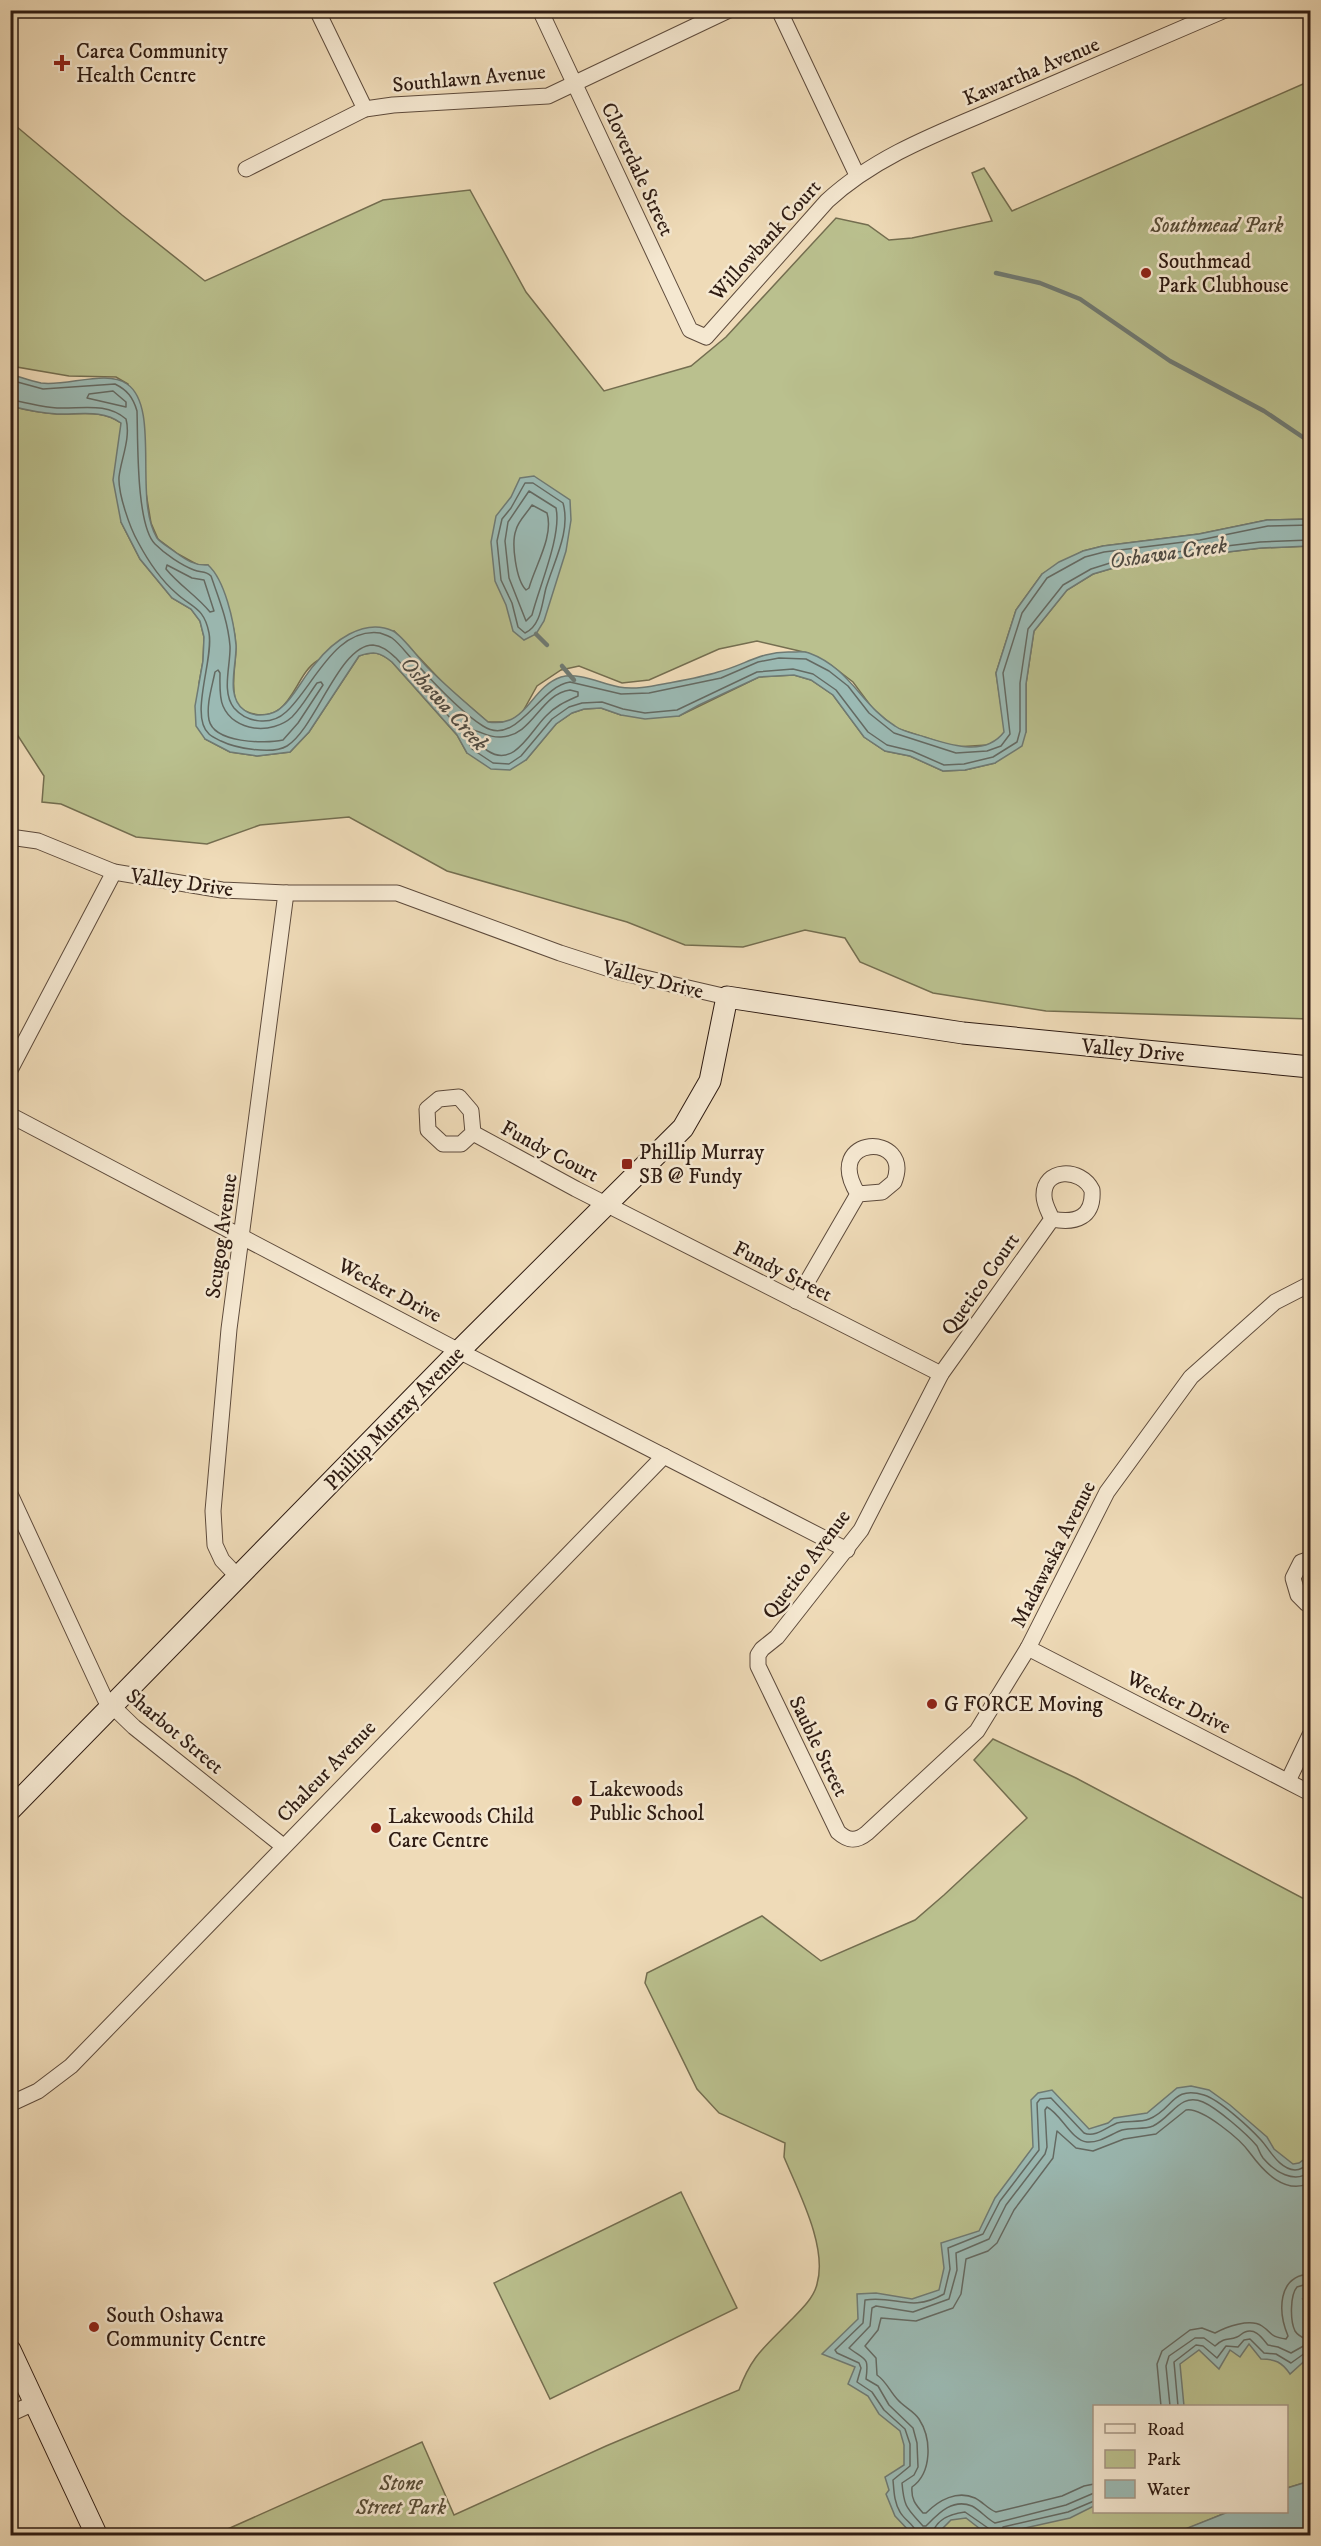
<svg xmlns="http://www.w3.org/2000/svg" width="1321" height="2546" font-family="'IM FELL DW Pica',serif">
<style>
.green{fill:#bac08e;stroke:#746e50;stroke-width:1.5}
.water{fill:#9bbab4;stroke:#6f7a73;stroke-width:1.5}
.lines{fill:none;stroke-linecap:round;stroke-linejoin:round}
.shore{stroke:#646a63;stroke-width:1.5}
.stream{stroke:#6f7a73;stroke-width:4.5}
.street-casing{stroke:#5e4b3c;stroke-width:17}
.secondary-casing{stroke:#2e1b12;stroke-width:23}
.street{stroke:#f5e8d1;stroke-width:15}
.secondary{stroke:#f5e8d1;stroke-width:21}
.poi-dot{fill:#8f2418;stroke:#f5e8d1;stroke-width:2}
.labels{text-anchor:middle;stroke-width:5;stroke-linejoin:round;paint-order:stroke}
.poi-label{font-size:21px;fill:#2e1b12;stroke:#f5e8d1;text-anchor:start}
.street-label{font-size:21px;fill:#2e1b12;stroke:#f5e8d1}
.park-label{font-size:21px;font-style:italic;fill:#584d37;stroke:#f5e8d1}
.water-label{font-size:22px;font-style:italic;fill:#4f4b43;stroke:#f5e8d1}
</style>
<rect width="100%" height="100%" fill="#efdbb8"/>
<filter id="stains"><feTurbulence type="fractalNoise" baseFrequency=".00333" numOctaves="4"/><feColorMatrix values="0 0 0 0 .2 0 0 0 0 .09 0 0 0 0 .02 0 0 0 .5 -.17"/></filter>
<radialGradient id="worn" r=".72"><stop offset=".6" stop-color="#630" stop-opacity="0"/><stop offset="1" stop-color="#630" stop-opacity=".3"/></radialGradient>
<g class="green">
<path d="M 1310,81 L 1310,519 L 1267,520 L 1199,534 L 1103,546 L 1083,551 L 1042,574 L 1016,610 L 996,673 L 1005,732 L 998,741 L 987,745 L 955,747 L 896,728 L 873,709 L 853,682 L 832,666 L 808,653 L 757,641 L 719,649 L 649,680 L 622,683 L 579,666 L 561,670 L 537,686 L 522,713 L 509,722 L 488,722 L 447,687 L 394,631 C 373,640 335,650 317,661 C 293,676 292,725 250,713 C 243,711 236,705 235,698 C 231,681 236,664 236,647 C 235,617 220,591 208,565 L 198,565 L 178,554 L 158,539 L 151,523 L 128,384 L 116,377 L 69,376 L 11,366 L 10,121 L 122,215 L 205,281 L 383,200 L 470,190 L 526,292 L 604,391 L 691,366 L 726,337 L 836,218 L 868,225 L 889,240 L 912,238 L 992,221 L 972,173 L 984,168 L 1012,211 Z"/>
<path d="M 10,406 C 26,410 41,413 57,414 C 80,415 101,409 121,423 L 121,522 L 140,559 L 172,598 L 191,609 L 200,621 L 204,637 L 203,661 L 199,683 L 205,739 L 230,752 L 257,756 L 290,752 L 309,732 L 359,656 C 374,651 380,652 392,662 L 457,735 L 467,753 L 526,760 L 556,724 L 572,713 L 584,709 L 601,708 L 621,715 L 679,716 L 759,677 L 794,675 L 811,680 L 833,695 L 864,737 L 885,751 L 910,756 L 943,771 L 965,770 L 995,763 L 1026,732 L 1026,684 L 1034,631 L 1067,590 L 1093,574 L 1127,564 L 1261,548 L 1310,546 L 1310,1019 L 1046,1011 L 933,993 L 860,962 L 845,938 L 805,930 L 743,947 L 685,945 L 627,922 L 447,871 L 349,817 L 260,825 L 207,844 L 136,837 L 61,804 L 42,802 L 44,776 L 11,725 Z"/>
<path d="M 993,1739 L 1076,1778 L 1310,1902 L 1310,2481 L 1287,2488 L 1286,2406 L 1094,2406 L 1094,2512 L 1228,2512 L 1170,2536 L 212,2536 L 422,2442 L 454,2515 L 606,2446 L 739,2390 C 752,2355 765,2347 790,2321 C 800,2311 814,2298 817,2284 C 828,2247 798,2191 784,2157 L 785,2143 L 719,2113 L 697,2089 L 645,1983 L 647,1973 L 762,1916 L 821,1961 L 915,1920 L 944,1895 L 1027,1818 L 974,1760 Z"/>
<polygon points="681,2192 737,2308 550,2399 494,2283"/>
</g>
<g class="water">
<path d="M 10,374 C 20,377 31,381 41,383 C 66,387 107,369 127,384 C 161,407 133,499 157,538 C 161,543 170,548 175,552 C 186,560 195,566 208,565 C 225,580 234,622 236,645 C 237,665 225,696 244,710 C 254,718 273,716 282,707 C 295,696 303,677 315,664 C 332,642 364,617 393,631 C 403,636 418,658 427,667 C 446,686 467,704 488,722 C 528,728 529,688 561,677 C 579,672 602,684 619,687 C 635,690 653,686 669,683 C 685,680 702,677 718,672 C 745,665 761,651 791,652 C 797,652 804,651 809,653 C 850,668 862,706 895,726 C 903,732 916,734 925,737 C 951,745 985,757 1004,732 L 996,673 L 1016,610 L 1042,574 L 1059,562 L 1083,551 L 1103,546 L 1199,534 L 1267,520 L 1310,519 L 1310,546 L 1261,548 L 1127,564 L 1093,574 L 1067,590 L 1034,631 L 1026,684 L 1026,732 L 1022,746 L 995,763 L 965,770 L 943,771 L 910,756 L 885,751 L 864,737 L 833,695 L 811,680 L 794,675 L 759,677 L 699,705 L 679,716 L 645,719 L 621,715 L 601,708 L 584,709 L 572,713 L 556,724 L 526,760 L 510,770 L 491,769 L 467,753 L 457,735 L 392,662 C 380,652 374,651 359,656 L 309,732 L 290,752 L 257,756 L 230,752 L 205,739 L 196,726 L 195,706 L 203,661 L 204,637 L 200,621 L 191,609 L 172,598 L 140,559 L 121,522 L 113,480 L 121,423 C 101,409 80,415 57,414 C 41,413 26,410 11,406 Z"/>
<polygon points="534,476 570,500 571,520 566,551 544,621 536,634 524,640 513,631 506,605 495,581 491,542 496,516 511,497 520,478"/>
<path d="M 1191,2086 L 1209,2090 L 1230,2105 L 1267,2137 L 1274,2149 L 1293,2164 L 1299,2163 L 1310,2155 L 1310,2297 L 1303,2299 L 1306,2301 L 1307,2324 L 1310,2327 L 1310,2356 L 1290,2374 C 1282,2362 1275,2359 1261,2359 L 1249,2344 L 1240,2357 L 1230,2350 L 1219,2369 L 1199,2350 L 1180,2364 L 1184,2406 L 1094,2406 L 1094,2506 L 1070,2518 L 994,2535 L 988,2535 L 966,2518 L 951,2520 L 936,2535 L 913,2535 L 895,2516 L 886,2494 L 889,2490 L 885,2477 L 904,2465 L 904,2445 L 900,2431 L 879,2414 L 868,2396 L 848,2384 L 855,2367 L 822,2354 L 858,2319 L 857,2294 L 876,2293 L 912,2299 L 939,2290 L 944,2268 L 941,2243 L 979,2231 L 995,2198 L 1033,2147 L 1031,2100 L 1038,2093 L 1052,2090 L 1089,2129 L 1108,2123 L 1114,2118 L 1147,2113 L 1177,2088 Z"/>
<polygon points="1310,2481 1310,2535 1170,2535 1228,2512 1286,2512 1287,2488"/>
</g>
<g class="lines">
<g class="shore">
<path d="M 10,380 L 43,389 L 115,384 C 127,390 133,397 137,411 C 138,440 136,525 155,544 C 165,554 181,565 194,570 C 201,573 205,570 211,576 C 219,599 228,621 230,646 C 231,664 221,692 234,708 C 247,723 271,726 286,712 C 313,688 334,627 380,633 C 383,634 389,636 392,638 C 400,644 407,654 414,661 C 431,680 462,713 483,726 C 517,748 539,686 570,682 L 621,694 L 649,693 L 721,678 L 758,662 L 779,658 L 806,659 L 829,671 L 848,686 L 869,713 L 894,733 L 956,753 L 987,751 L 1001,746 L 1010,734 L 1003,673 L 1022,613 L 1047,578 L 1085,557 L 1104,552 L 1200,540 L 1268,526 L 1310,525"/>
<polygon points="113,391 126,402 126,407 87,398 89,394"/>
<path d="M 10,400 C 26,402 41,407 57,408 C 82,409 106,402 126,419 C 131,438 121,459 119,477 C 118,494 130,528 138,542 C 147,559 161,580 176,593 C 192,608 204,607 209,633 C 214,659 189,716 209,734 C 212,737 217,739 221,741 C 235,748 272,755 287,746 C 316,728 339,645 373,645 C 383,646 389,652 396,658 L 462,731 L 472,749 L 493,763 L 509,764 L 521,756 L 552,719 L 569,707 L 582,703 L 602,702 L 623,709 L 645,713 L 677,710 L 757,672 L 793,669 L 813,674 L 836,690 L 868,732 L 887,745 L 912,751 L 944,765 L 964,764 L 993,757 L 1017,742 L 1020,731 L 1020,683 L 1028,629 L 1063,585 L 1091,569 L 1126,558 L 1260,542 L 1310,540"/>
<path d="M 525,483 L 533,483 L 563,503 C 571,531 554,561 546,588 C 542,603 541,626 525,633 L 518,627 L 512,603 L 501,580 L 497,541 L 502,519 L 511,508 Z"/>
<path d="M 529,491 L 556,508 C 562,535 539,587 532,615 L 526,621 L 509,578 L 505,541 L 508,522 Z"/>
<path d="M 532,505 L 547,513 C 554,536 535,566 529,588 L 526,590 C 516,580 511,543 516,530 C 518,521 527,513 532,505 Z"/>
<path d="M 167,565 L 192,578 L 204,580 L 214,611 L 210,612 C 196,595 180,586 166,569 Z"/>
<path d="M 218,670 L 220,673 C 220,682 219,697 223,706 C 234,732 272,735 292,717 C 302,707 309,694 317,683 L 321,682 L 323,685 L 298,723 L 283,740 C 264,744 214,743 209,720 C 206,705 212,687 215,672 Z"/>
<path d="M 570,690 L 578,692 L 578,696 C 567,701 555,706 546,716 C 530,732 514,768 488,751 C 480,746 476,742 472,734 L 473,730 C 482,732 490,738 501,737 C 533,736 540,694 570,690 Z"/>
<path d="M 1161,2406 L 1157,2364 L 1162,2351 L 1190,2330 L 1202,2328 L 1215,2333 C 1226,2327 1250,2318 1262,2326 C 1274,2334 1268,2336 1286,2339 L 1288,2336 C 1278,2312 1277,2276 1310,2274"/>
<path d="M 1170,2406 L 1166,2366 L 1169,2356 L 1195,2338 L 1204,2338 L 1215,2346 C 1226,2336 1228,2341 1237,2337 C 1240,2336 1242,2333 1245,2332 C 1256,2328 1262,2338 1268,2345 L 1278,2347 L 1291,2353 L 1307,2344 L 1308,2340 C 1303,2338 1298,2336 1295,2331 C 1290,2321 1290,2295 1297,2287 L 1310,2283"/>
<polyline points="1178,2406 1174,2362 1196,2345 1203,2346 1217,2358 1226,2346 1238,2347 1244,2340 1250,2339 1264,2353 1276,2354 1291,2363 1305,2353 1310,2352"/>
<path d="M 1094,2484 L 1084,2486 L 1062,2496 L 996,2512 C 988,2509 983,2502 975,2498 C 957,2490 939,2500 926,2513 L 923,2513 C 915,2504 911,2499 912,2487 C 932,2473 932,2439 919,2419 C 914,2411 904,2407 898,2400 C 890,2392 887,2382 877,2375 L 876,2358 L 865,2346 L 878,2330 L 881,2318 L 916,2321 L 953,2308 L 961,2294 L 966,2259 L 988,2251 L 997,2243 L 1014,2210 L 1053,2158 L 1057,2131 L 1076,2148 L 1093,2151 L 1124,2139 L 1156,2134 L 1186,2110 C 1202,2107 1241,2140 1250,2153 C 1264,2172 1285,2195 1310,2183"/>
<path d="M 1094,2493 L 1066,2505 L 995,2523 C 987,2519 980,2510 972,2506 C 952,2498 938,2514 926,2526 L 923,2526 C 907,2508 904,2508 902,2483 L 914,2475 L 918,2467 L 917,2443 L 913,2428 L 889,2405 L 878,2386 L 866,2379 C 869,2356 866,2361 849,2348 L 870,2326 L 872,2308 L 876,2306 L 913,2312 L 949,2299 L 957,2270 L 956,2253 L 989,2239 L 1006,2205 L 1045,2154 L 1047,2147 L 1045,2110 L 1047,2107 C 1061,2114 1071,2140 1087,2142 C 1100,2143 1111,2134 1122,2130 C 1132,2127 1144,2130 1153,2126 C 1172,2117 1180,2092 1203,2102 C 1217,2108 1247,2134 1257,2146 C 1259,2150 1260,2154 1263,2158 C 1275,2172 1294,2184 1310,2172"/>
<path d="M 917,2536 C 916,2525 905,2521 900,2512 C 894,2502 894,2491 893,2480 L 910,2466 L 910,2444 L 905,2429 L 884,2410 L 872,2392 L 857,2382 L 861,2368 L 859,2363 L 837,2353 L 835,2350 L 863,2323 L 865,2300 C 896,2295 910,2313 944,2294 L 950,2269 L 948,2248 L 983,2234 L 1000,2201 L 1039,2150 L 1037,2103 L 1040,2099 L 1051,2098 L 1084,2133 C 1095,2138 1107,2127 1117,2123 C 1127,2120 1140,2123 1149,2119 C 1173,2110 1172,2085 1204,2095 C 1220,2100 1250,2128 1261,2140 C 1270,2150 1279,2169 1295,2170 C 1301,2170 1306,2166 1310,2162"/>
<path d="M 932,2536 C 935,2519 950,2514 965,2512 L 988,2528 L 991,2536"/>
<polyline points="999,2536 1003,2527 1068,2512 1094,2501"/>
</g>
<g class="stream">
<polyline points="996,273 1040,283 1080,299 1170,361 1264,411 1310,442"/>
<polyline points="536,634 547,645"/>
<polyline points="562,666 574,680"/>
</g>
<g class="street-casing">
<g id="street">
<polyline points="317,10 365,109"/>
<path d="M 540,10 L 690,330 L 706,337 L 827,201 C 879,153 947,130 1011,102 C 1082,72 1153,41 1225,10"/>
<polyline points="779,10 857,175"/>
<polyline points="246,169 365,109 393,105 548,96 729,10"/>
<polyline points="10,837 38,841 114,872 222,890 286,893 397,893 560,953 619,972 727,997"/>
<polyline points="10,1070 114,872"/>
<polyline points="10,1115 459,1351 847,1550"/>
<polyline points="473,1133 461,1144 443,1144 428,1130 427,1109 439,1099 459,1097 471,1111 473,1133 576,1189 941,1374"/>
<path d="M 1052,1219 C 1049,1212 1044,1204 1044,1196 C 1043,1168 1081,1167 1092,1190 C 1094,1217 1076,1224 1052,1219 L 941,1374 L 861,1530 L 777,1637 L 762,1649 L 758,1655 L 758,1666 L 838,1832 C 848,1841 856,1842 867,1833 L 977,1731 L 1028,1648 L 1107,1492 L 1191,1377 L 1275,1302 L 1310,1284"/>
<path d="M 796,1301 L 858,1194 L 882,1192 L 894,1182 C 914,1132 821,1134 858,1194"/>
<polyline points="10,1494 105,1699 134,1727 283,1846"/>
<polyline points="1310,1559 1301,1562 1293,1578 1298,1595 1307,1604 1310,1604"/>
<polyline points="239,1578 222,1560 215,1545 213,1511 229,1329 286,893"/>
<polyline points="1028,1648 1310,1793"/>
<polyline points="1288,1781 1310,1735"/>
<polyline points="10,2104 38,2091 71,2066 664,1456"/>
<polyline points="10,2414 34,2403"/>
</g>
</g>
<g class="secondary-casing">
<g id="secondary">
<polyline points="10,1810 459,1351 683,1128 710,1081 727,997 963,1033 1310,1067"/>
<polyline points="10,2350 97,2536"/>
</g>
</g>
<use href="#street" class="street"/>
<use href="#secondary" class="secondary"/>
</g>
<g class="poi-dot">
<path d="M59 54h6v6h6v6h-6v6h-6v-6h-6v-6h6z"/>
<circle cx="1146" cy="273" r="6"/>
<rect x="621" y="1158" width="12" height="12" rx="3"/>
<circle cx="932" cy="1704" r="6"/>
<circle cx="577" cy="1801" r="6"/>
<circle cx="376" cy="1828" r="6"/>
<circle cx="94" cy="2327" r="6"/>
</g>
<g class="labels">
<g class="poi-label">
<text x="76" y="58">Carea Community<tspan x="76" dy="24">Health Centre</tspan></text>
<text x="1158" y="268">Southmead<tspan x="1158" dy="24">Park Clubhouse</tspan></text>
<text x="639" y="1159">Phillip Murray<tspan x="639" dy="24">SB @ Fundy</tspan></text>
<text x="944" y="1711">G FORCE Moving</text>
<text x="589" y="1796">Lakewoods<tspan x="589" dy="24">Public School</tspan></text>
<text x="388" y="1823">Lakewoods Child<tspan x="388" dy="24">Care Centre</tspan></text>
<text x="106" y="2322">South Oshawa<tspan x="106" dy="24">Community Centre</tspan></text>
</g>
<g class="street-label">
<text transform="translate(1031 71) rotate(-23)" y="7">Kawartha Avenue</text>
<text transform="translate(469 78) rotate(-5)" y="7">Southlawn Avenue</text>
<text transform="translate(638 169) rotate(65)" y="7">Cloverdale Street</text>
<text transform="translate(765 240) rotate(-48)" y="7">Willowbank Court</text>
<text transform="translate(182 882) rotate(8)" y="7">Valley Drive</text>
<text transform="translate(653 979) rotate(14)" y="7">Valley Drive</text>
<text transform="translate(1133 1050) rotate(5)" y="7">Valley Drive</text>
<text transform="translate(550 1151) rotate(28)" y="7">Fundy Court</text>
<text transform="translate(221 1236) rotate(-82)" y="7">Scugog Avenue</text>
<text transform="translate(783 1271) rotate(27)" y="7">Fundy Street</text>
<text transform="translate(980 1284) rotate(-55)" y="7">Quetico Court</text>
<text transform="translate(390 1290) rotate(28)" y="7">Wecker Drive</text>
<text transform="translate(394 1418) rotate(-46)" y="7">Phillip Murray Avenue</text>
<text transform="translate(1053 1554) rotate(-63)" y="7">Madawaska Avenue</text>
<text transform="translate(806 1564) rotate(-53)" y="7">Quetico Avenue</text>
<text transform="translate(1179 1702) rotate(27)" y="7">Wecker Drive</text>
<text transform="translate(175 1731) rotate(40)" y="7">Sharbot Street</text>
<text transform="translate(819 1746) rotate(64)" y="7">Sauble Street</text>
<text transform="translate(326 1771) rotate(-46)" y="7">Chaleur Avenue</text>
</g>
<g class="park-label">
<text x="1217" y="232">Southmead Park</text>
<text x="401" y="2490">Stone<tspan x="401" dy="24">Street Park</tspan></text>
</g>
<g class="water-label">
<text transform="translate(1168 552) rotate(-8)" y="8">Oshawa Creek</text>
<text transform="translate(445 703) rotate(48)" y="8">Oshawa Creek</text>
</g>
</g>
<rect width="1321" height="2546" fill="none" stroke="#efdbb8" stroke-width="36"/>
<rect x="12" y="12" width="1297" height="2522" fill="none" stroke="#2e1b12" stroke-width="3"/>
<rect x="18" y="18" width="1285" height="2510" fill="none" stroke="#2e1b12" stroke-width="1.5"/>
<rect x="1093" y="2405" width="195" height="108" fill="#f5e8d1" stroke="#a59685" stroke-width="1.5"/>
<rect x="1105" y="2424" width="30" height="9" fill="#f5e8d1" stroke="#a59685" stroke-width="1.5"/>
<text x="1147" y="2435" font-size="18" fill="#2e1b12">Road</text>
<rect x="1105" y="2450" width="30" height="18" fill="#bac08e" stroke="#a59685" stroke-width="1.5"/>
<text x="1147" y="2465" font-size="18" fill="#2e1b12">Park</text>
<rect x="1105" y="2480" width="30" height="18" fill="#9bbab4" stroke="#a59685" stroke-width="1.5"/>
<text x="1147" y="2495" font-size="18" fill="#2e1b12">Water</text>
<rect width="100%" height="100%" filter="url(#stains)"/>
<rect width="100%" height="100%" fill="url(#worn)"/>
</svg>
